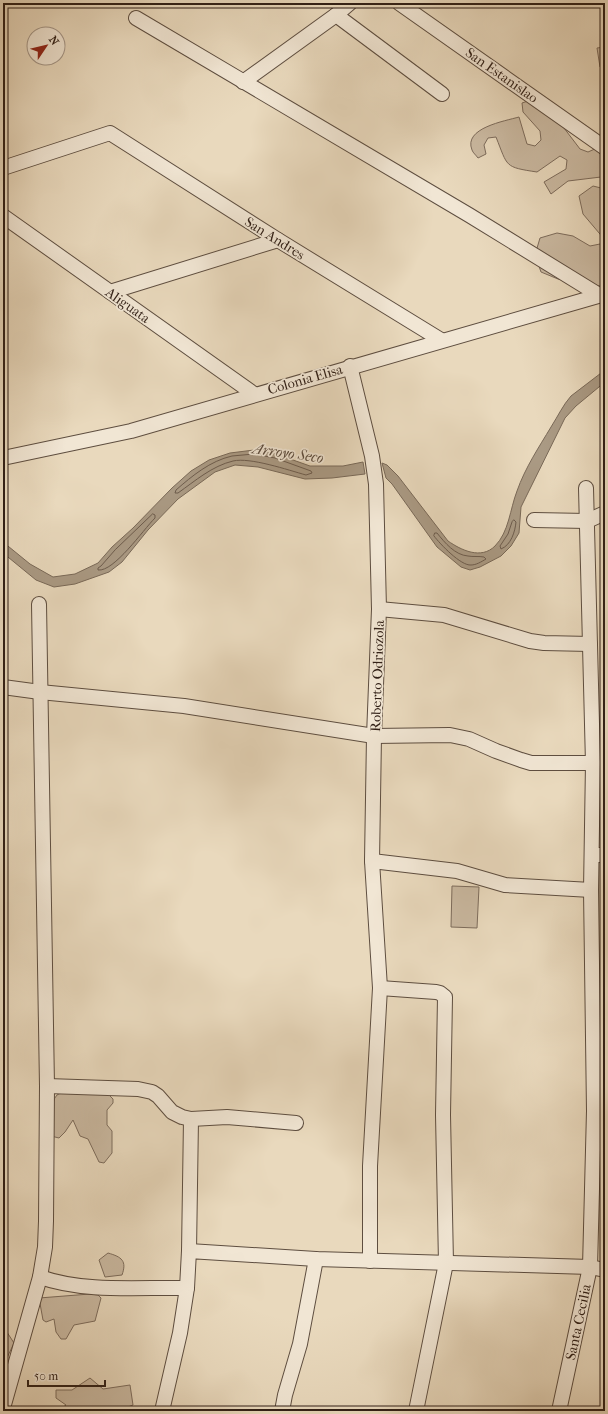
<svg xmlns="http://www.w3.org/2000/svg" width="608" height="1414" font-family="'IM FELL French Canon',serif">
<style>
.green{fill:#cab9a1;stroke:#7d6c5c}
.water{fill:#aa9a84;stroke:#796958}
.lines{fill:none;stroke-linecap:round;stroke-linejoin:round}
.shore{stroke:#6d5c4d;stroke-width:1}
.minor-casing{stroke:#5e4e40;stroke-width:16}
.minor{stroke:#f1e6d4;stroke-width:14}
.labels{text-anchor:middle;stroke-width:3.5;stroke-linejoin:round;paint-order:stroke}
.street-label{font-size:14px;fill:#301f16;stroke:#f1e6d4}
.water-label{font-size:15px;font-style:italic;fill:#5b4a3c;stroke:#f1e6d4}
</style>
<rect width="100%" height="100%" fill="#e9d9bd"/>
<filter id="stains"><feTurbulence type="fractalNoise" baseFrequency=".005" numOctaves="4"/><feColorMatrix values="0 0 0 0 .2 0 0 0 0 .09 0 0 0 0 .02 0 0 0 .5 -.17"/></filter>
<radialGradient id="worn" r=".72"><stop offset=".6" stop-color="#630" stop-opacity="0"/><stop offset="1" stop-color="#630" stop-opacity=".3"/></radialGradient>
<g class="green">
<polygon points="605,47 605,68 600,67 597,48"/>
<path d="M 528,101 L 551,111 L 580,149 L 588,152 L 597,148 L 605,151 L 605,163 L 601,167 L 601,177 L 568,181 L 551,194 L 544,182 L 566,169 L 567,160 L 560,156 L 537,172 C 504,167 508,167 496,137 L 488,138 L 484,145 L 486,154 L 478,158 C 476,155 473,153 472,150 C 463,128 505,121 519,117 L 527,144 L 535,146 L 541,140 L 540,131 L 523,112 L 522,103 Z"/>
<polygon points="593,186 605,189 605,240 583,214 579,196"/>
<polygon points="557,233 573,236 590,246 605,243 605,284 599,286 558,279 541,272 535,255 540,238"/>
<polygon points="452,886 479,887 477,928 451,927"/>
<path d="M 69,1090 L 107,1093 L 113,1099 L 113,1103 L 107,1110 L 107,1125 L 112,1131 L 112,1153 L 104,1163 L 99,1162 L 88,1139 L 80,1136 L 73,1120 L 65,1132 L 59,1138 L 51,1136 C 51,1127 50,1101 57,1095 C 60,1093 66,1091 69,1090 Z"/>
<path d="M 108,1253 C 122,1257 127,1261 122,1275 L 105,1277 L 99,1260 Z"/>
<polygon points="90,1294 98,1295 101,1298 95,1321 74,1325 66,1339 61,1339 56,1332 54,1319 46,1322 43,1320 39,1298"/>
<polygon points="3,1326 14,1343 6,1360 3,1359"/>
<polygon points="90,1378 103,1389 130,1385 133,1405 118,1411 58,1411 66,1405 56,1398 56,1390 72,1390"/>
</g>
<g class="water">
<path d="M 605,370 L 605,382 L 576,406 L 565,418 L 521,507 L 519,533 L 511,546 L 501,556 L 480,567 L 470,570 L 461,567 L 437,547 L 392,484 L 386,478 L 382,463 L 387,465 L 398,476 L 448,541 C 461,550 481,560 495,546 C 509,532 510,509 517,491 C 525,468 539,447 551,427 C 558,416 563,405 571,396 C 582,387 594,379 605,370 Z"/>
<polygon points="254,450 276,454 310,466 343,466 363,462 365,474 332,478 305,479 258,467 235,465 215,472 178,499 148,530 122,562 109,572 75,584 54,587 36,580 3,553 3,542 30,564 53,577 75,574 98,563 112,547 133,528 172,488 191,471 209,460 230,453"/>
</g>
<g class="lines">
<g class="shore">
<path d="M 254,454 L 275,458 L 311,471 L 312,473 L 306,475 C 288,470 250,457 233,461 C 212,466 195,481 178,493 L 175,493 L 176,490 C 192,476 210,461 232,456 C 239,455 247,455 254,454 Z"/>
<path d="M 153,514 L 155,515 L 155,518 C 143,530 114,572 98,570 L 98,568 L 101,566 L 115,550 Z"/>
<path d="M 514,520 L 516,522 C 515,532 511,545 501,549 L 500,546 L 508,534 L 512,522 Z"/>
<path d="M 435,533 L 437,533 C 445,543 455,555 468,556 C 473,557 479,556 484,557 L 486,559 C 481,562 476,565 471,565 C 461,566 440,544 434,536 Z"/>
</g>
<g class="minor-casing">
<g id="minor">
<polyline points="399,3 605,148"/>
<polyline points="336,15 442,94"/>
<polyline points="136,18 469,215 599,295"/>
<polyline points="243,82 336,15 350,3"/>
<polyline points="3,168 110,133 278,240 441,340"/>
<polyline points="3,216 254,394"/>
<polyline points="110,292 278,240"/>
<polyline points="350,366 372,456 376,484 379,609 374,736 372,861 380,988 370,1166 370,1261"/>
<polyline points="3,458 131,431 605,294"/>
<polyline points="534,520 587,521 605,513"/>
<polyline points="379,609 444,615 530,641 544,643 590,644"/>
<polyline points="3,687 40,692 184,706 374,736 450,735 469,739 496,751 521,760 531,763 593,763"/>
<polyline points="592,855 605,855"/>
<polyline points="372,861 457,871 505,885 591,890"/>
<polyline points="380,988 436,992 440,993 445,997 443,1115 446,1263 416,1411"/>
<polyline points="47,1086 138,1089 152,1092 158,1096 172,1112 182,1117 191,1119 227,1117 296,1123"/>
<polyline points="189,1251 191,1119"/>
<path d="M 40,1277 C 85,1293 140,1287 187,1288"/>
<polyline points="3,1408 40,1277 45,1247 46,1221 47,1086 39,604"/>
<polyline points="162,1411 180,1333 187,1288 189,1251 316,1259 590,1267 605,1270"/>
<polyline points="282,1411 285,1395 300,1344 316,1259"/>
<polyline points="559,1411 590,1267 594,1111 591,890 593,763 586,488"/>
</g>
</g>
<use href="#minor" class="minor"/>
</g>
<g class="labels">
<g class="street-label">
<text transform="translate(502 75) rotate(35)" y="5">San Estanislao</text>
<text transform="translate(275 238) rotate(32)" y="5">San Andres</text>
<text transform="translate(128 305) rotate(35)" y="5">Aliguata</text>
<text transform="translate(305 379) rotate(-16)" y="5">Colonia Elisa</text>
<text transform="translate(377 676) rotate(-88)" y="5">Roberto Odriozola</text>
<text transform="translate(578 1322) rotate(-78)" y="5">Santa Cecilia</text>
</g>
<g class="water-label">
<text transform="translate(288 453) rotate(8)" y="5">Arroyo Seco</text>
</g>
</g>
<rect width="608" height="1414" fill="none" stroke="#e9d9bd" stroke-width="16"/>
<rect x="4" y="4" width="600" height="1406" fill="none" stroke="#301f16" stroke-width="2"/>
<rect x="8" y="8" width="592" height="1398" fill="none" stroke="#301f16"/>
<g transform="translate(46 46) rotate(55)"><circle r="19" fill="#f1e6d4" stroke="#a49688"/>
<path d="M0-3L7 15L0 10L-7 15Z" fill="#8f2418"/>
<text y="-6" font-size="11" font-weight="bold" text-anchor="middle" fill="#301f16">N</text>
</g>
<path d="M28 1380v6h77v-6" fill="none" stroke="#301f16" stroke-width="2"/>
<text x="34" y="1380" font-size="12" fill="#301f16" stroke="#f1e6d4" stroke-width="3" paint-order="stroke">50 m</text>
<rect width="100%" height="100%" filter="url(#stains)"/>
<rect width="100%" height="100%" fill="url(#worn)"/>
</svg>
